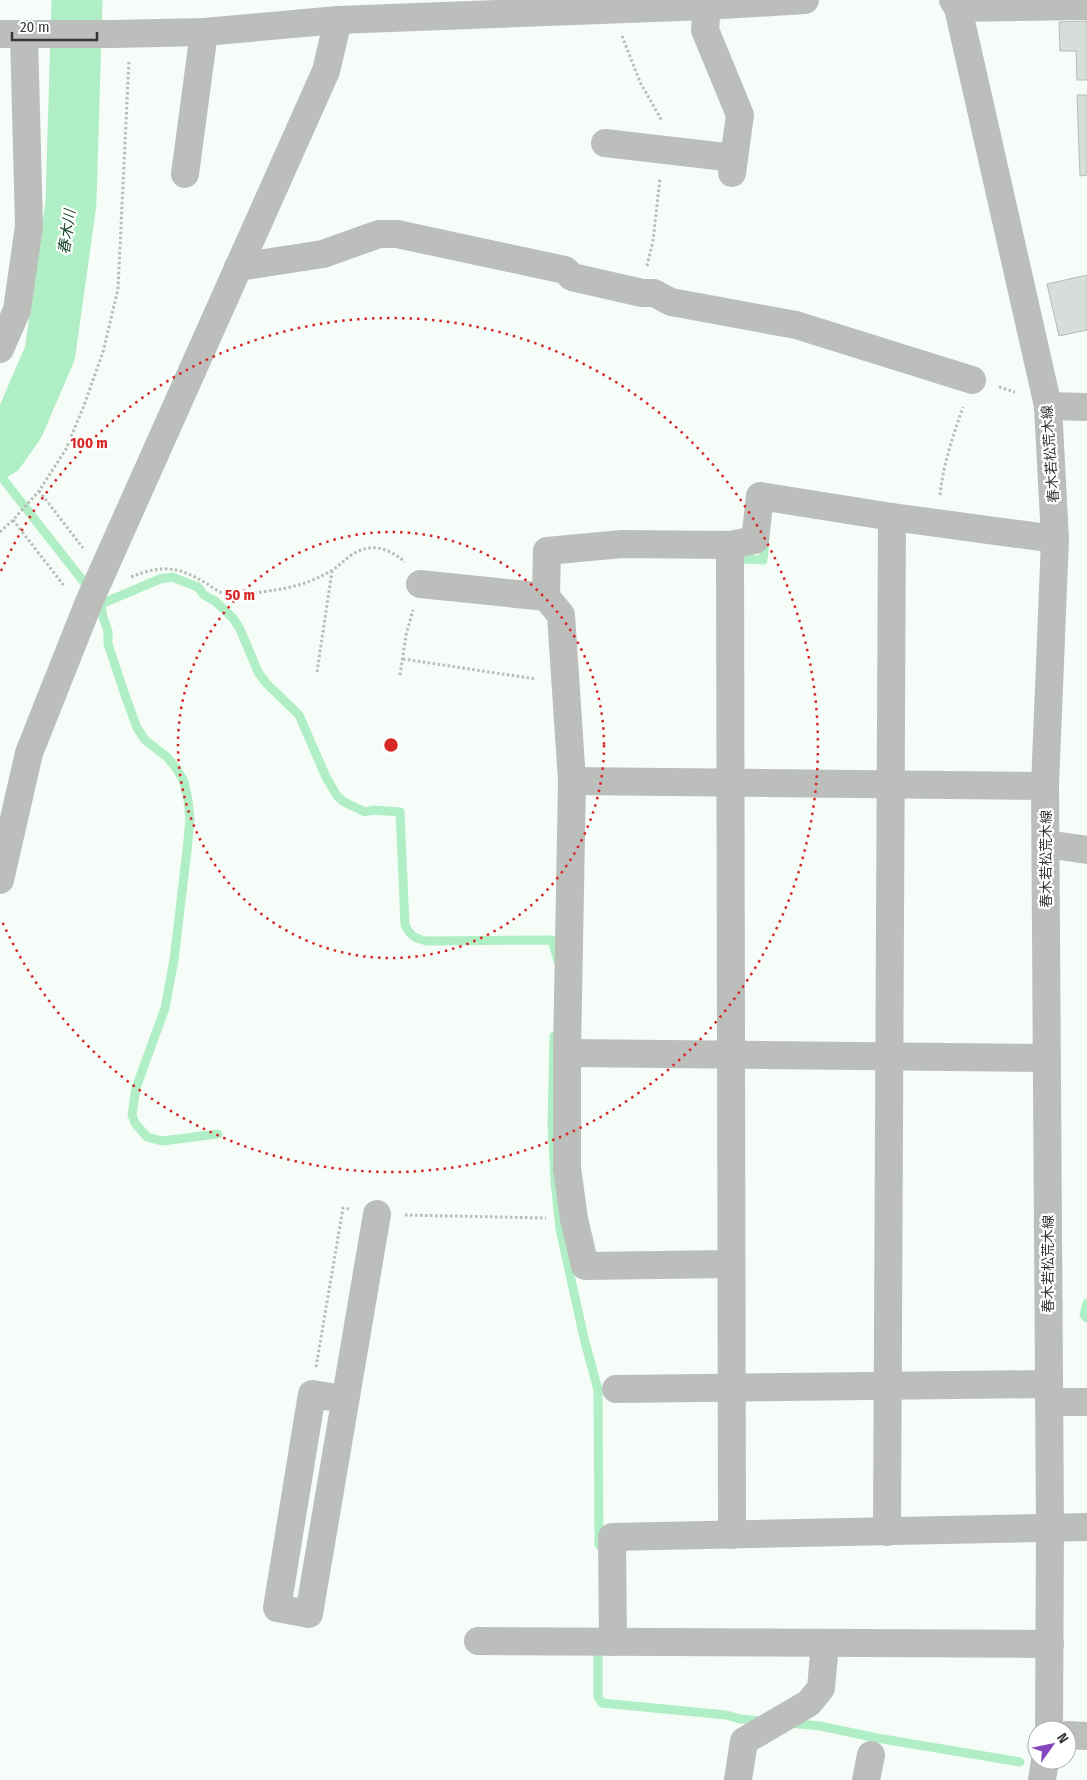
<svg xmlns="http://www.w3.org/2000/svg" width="1087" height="1780" font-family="'Fira Sans Condensed','Noto Sans JP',sans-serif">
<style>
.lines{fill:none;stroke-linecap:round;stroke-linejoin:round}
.stream{stroke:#b0efc5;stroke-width:9}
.river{stroke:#b0efc5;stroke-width:51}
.building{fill:#d7ddd9;stroke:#b5bbb6}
.path{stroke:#b8bdb9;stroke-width:3;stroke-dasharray:2.5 2.5;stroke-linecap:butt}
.minor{stroke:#bcbebc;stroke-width:28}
.ring{fill:none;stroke:#d62828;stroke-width:2.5;stroke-dasharray:2.5 5}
.labels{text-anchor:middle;stroke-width:4.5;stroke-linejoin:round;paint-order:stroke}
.street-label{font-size:14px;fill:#353735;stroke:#fff}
.water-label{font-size:15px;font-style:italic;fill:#17462b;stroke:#fff}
.centre{fill:#d62828;stroke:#fff;stroke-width:2.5}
.ring-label{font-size:15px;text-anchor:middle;font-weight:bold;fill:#d62828;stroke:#fff;stroke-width:4.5;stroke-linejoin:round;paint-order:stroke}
</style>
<rect width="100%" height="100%" fill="#f6fdf8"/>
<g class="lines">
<g class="stream">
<path d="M 0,475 L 101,604 L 160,579 L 172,577 L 198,587 L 204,595 L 215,601 L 233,618 L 240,629 L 258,672 L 266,683 L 299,715 L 326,777 L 337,796 L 344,802 L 365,812 L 373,810 L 400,812 L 405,925 C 410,936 416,939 427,941 L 552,940 L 558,961"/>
<polyline points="744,559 763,560 765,538"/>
<polyline points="101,604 103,617 108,631 108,644 125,695 137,728 145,740 167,757 177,769 184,782 188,800 190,820 187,850 174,960 165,1008 136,1088 132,1115 135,1123 147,1137 162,1141 218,1134"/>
<polyline points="554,1036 552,1125 555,1181 560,1229 584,1338 598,1390 599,1545"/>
<polyline points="1087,1303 1084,1315 1087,1318"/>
<polyline points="598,1653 598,1697 602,1703 726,1715 740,1719 763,1721"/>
<polyline points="788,1723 820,1726 877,1738 1020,1762"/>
</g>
<polyline class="river" points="0,452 19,425 50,353 71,203 77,0"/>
</g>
<g class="building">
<polygon points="1087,21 1087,80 1077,80 1076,51 1060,51 1059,22"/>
<polygon points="1077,95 1087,95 1087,175 1080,176"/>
<polygon points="1087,275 1087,330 1059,336 1047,284"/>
</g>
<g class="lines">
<g class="path">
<polyline points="622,36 640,82 662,121"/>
<polyline points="647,266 653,241 660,178"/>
<polyline points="999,387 1015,392"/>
<polyline points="39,491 83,548"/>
<path d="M 940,495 C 943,465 953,436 963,407"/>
<polyline points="13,520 65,587"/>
<polyline points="0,532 13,520 39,491 66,449 83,408 103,352 118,289 129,60"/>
<path d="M 131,577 C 163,564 178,567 206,583 C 212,587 220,593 226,594 C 240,596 262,592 275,590 C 294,587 312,582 329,572 C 337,568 343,561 350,556 C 370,542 387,547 405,562"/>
<polyline points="403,659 536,679"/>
<polyline points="317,672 332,571"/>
<polyline points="400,675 406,635 413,610"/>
<polyline points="405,1215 546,1218"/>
<polyline points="316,1367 343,1208 349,1209"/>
</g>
<g class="minor">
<polyline points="953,0 958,8 1048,406 1055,539 1045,786 1050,1528 1049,1730"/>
<polyline points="707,6 705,30 740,115 732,173"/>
<polyline points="958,8 1087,6"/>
<polyline points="0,34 113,34 204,32 338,20 707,6 805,0"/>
<polyline points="605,143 734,158"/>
<polyline points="185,174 204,32"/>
<polyline points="238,267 323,254 379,234 397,234 565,270 572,277 642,293 654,293 671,302 796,325 972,380"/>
<polyline points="0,349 17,310 29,226 24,35"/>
<polyline points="1048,406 1087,407"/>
<polyline points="730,545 732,1535"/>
<polyline points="420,584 546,597"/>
<polyline points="572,781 1045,786"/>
<polyline points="1046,844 1087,850"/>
<polyline points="0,880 29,753 89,602 326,71 338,20"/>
<polyline points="567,1053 1047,1058"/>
<polyline points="731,1264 585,1266 574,1219 567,1168 567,1053 572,781 561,615 546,597 547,551 622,544 730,545 755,540 760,496 892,517 1055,539"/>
<polyline points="616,1389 1049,1384"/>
<polyline points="344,1399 312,1394 277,1608 309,1614 377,1214"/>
<polyline points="1049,1402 1087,1402"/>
<polyline points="887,1532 892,517"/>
<polyline points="478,1641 1050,1644"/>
<polyline points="613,1642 612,1537 1087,1527"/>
<polyline points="1067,1735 1087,1736"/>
<polyline points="738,1780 744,1741 809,1703 821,1688 825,1643"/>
<polyline points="866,1780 871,1755"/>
<polyline points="1042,1780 1045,1760"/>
</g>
</g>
<g class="ring">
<circle cx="391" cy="745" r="213"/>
<path d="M1 571A427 427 0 1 1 1 919"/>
</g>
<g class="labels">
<g class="street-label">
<text transform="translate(1050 454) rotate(-94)" y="5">春木若松荒木線</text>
<text transform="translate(1046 859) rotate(-90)" y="5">春木若松荒木線</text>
<text transform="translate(1048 1264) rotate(-90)" y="5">春木若松荒木線</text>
</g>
<g class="water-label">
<text transform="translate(67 232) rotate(-82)" y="5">春木川</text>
</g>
</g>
<circle cx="391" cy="745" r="8" class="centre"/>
<g class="ring-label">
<text x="89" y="448">100 m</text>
<text x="240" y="600">50 m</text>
</g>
<g transform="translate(1052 1745) rotate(57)"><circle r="24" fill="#ffffff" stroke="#aeafae"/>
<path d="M0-4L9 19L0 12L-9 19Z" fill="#8547bd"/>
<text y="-8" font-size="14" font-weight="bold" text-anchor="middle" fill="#353735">N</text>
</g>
<path d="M12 32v8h85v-8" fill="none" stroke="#353735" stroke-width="2.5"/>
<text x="20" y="32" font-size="15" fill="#353735" stroke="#ffffff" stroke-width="4" paint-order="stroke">20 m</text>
</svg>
